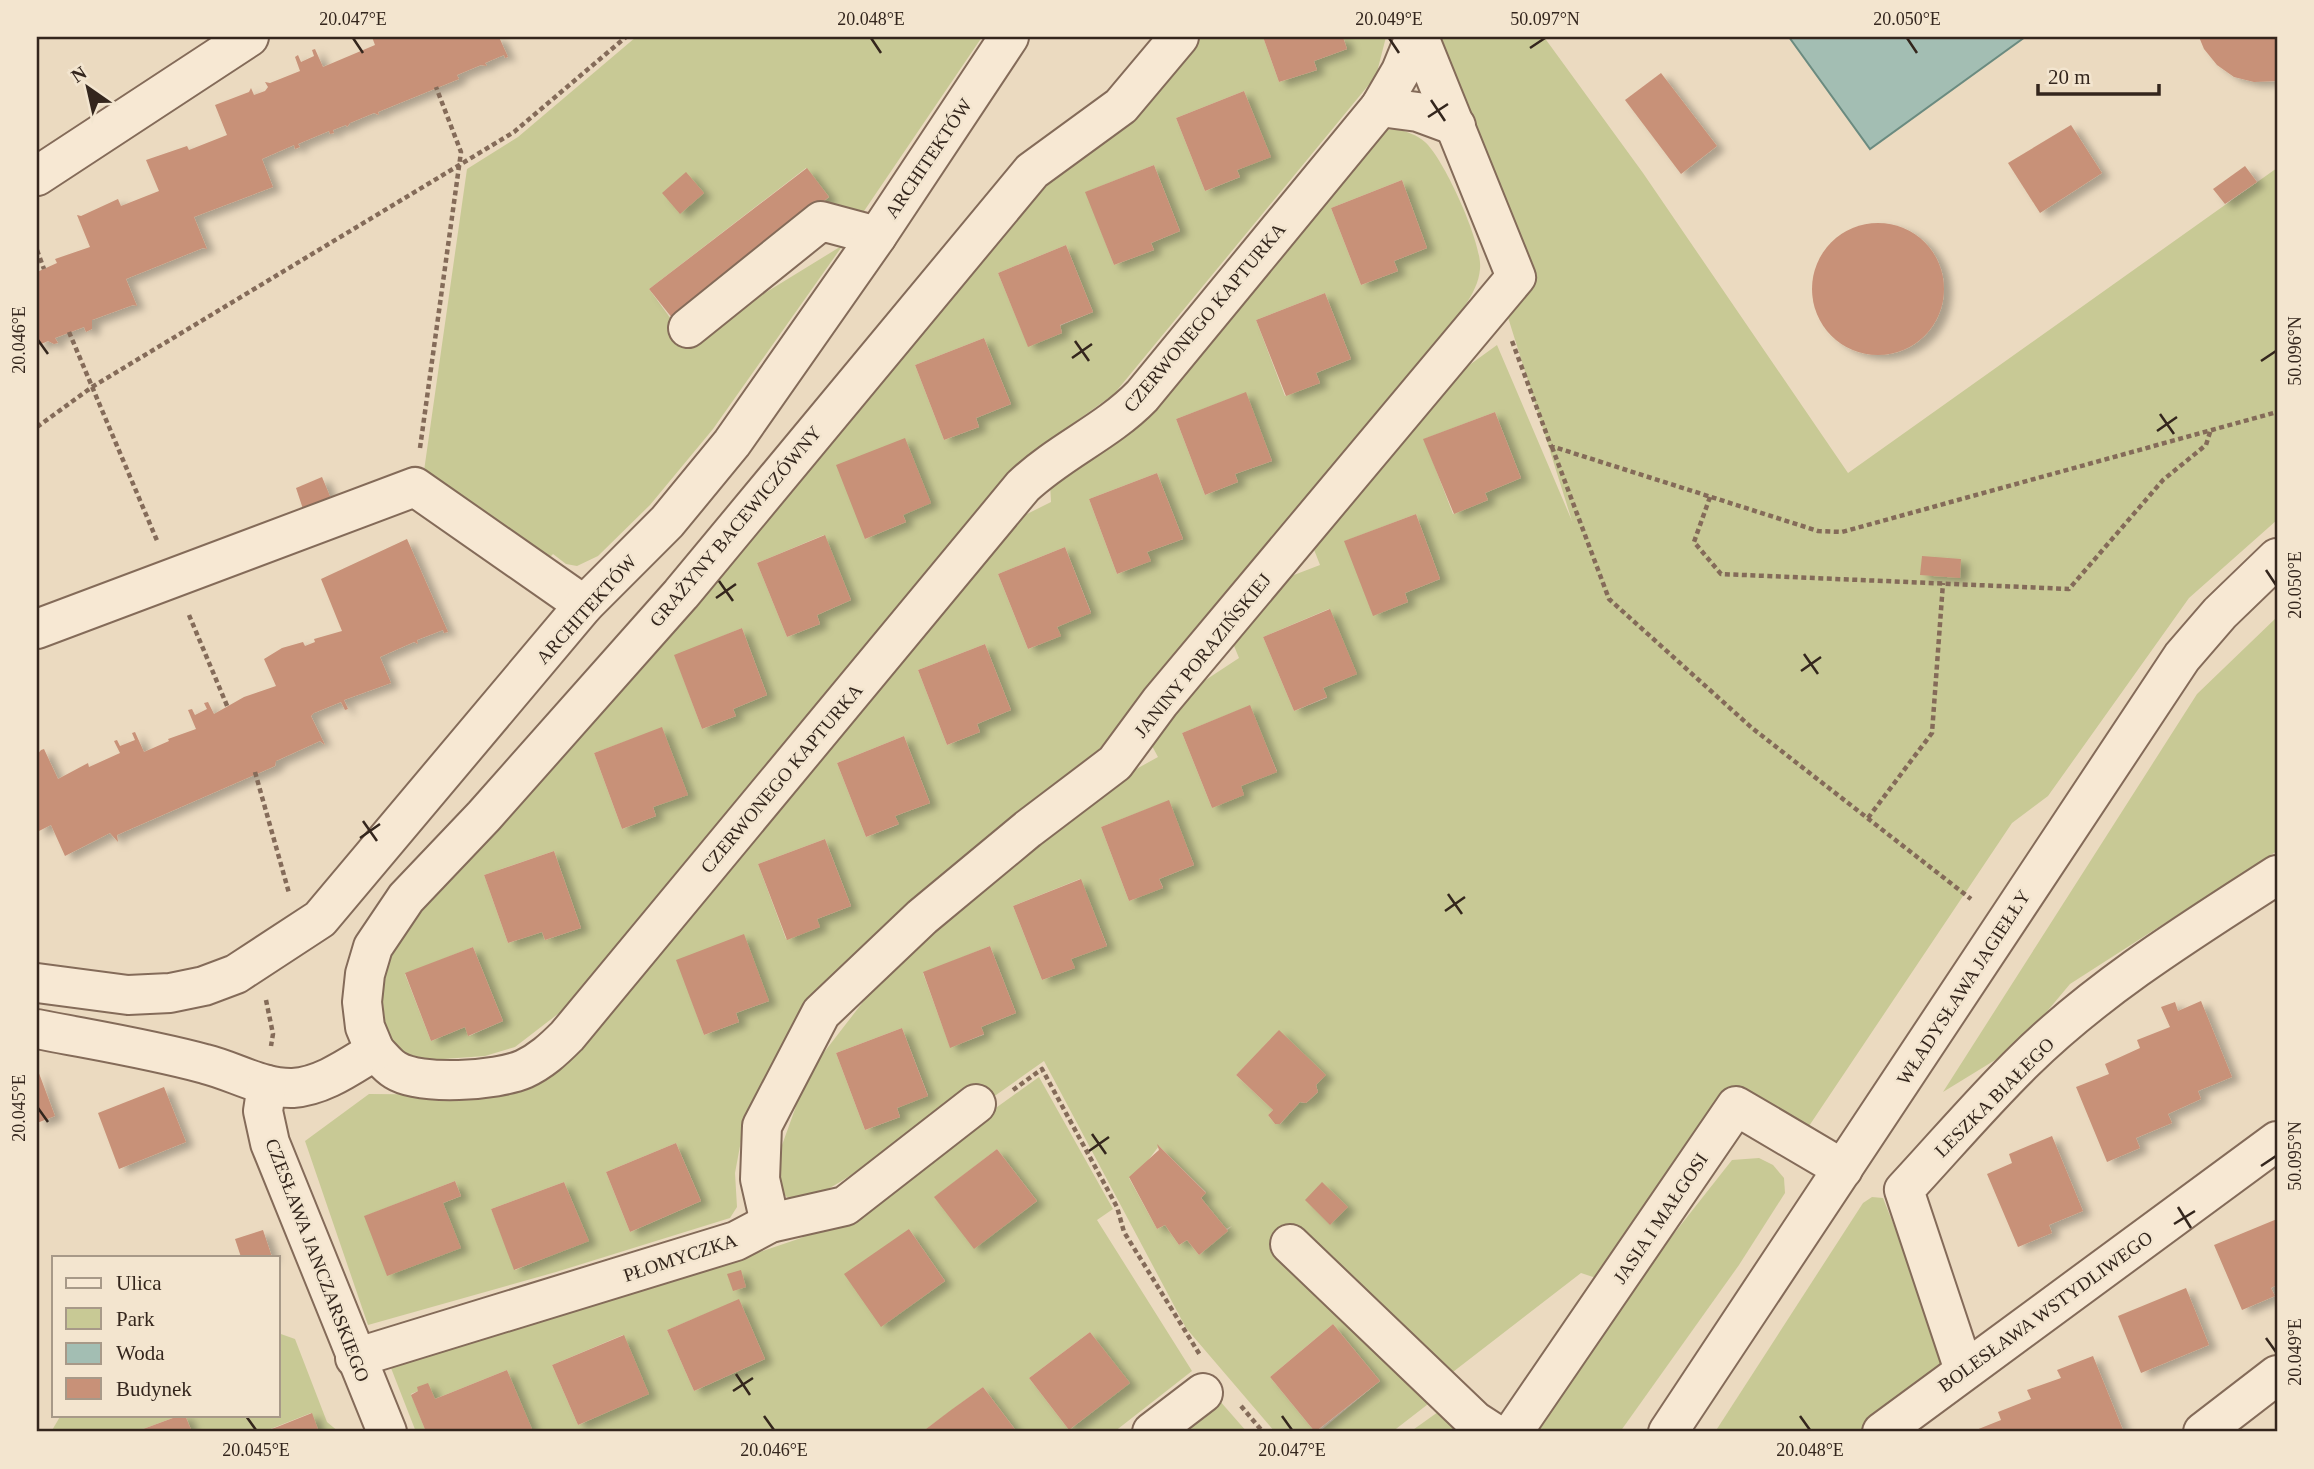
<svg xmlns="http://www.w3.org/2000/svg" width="2314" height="1469" font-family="Georgia,serif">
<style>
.green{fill:#c8c995;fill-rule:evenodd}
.water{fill:#a3beb3;stroke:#6b8b80;stroke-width:2}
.building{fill:#c89178;filter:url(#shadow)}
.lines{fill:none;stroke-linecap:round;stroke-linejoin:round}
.minor-casing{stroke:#846b59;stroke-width:42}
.path{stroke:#846b59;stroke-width:4.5;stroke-dasharray:5 3.5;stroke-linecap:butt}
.minor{stroke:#f7e8d3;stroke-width:38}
.ticks{fill:none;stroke:#34261d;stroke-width:2.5}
.labels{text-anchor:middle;stroke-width:5;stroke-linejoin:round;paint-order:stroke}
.street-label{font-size:19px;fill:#34261d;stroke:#f3e5cf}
.neatline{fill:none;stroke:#34261d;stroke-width:2.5}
.ticks-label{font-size:18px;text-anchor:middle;fill:#34261d}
</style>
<defs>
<filter id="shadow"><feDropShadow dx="8" dy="4.5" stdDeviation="3.5" flood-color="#0004"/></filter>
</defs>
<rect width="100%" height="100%" fill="#ebdac0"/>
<g class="green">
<polygon points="636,37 982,37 860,217 814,210 829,197 806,168 649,289 687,341 843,245 713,429 650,505 598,556 577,566 566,564 553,554 546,561 424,471 467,169 518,137"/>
<path d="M 1194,37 L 1263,37 L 1279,82 L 1317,70 L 1314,61 L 1347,49 L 1343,37 L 1386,37 L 1376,76 L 1114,394 L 1021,461 L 563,1010 L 515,1047 L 485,1056 L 415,1061 L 392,1046 L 386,1030 L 382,994 L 383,960 L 404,921 L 465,854 L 491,837 L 627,679 L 1047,175 ZM 1244,91 L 1270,156 L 1237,170 L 1240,177 L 1205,191 L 1176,118 ZM 1154,165 L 1180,231 L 1151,243 L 1154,250 L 1114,265 L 1086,192 ZM 1066,245 L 1093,312 L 1060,326 L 1062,333 L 1028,346 L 998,273 ZM 984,338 L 1011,404 L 976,418 L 979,427 L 944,440 L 915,365 ZM 905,438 L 903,515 L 906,522 L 865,539 ZM 824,535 L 851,600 L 817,615 L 820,624 L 787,637 L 757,563 ZM 742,628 L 767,695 L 733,709 L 736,716 L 702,729 L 675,656 ZM 662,728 L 687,794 L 653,807 L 656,816 L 622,829 L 594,753 ZM 554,851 L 581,928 L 545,940 L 542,932 L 508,943 L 484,875 ZM 473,947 L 503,1021 L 469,1036 L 465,1027 L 431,1041 L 405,974 Z"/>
<path d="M 1433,37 L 1544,37 L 1643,173 L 1848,473 L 2277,168 L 2277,520 L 2189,598 L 2048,796 L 2012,823 L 1809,1126 L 1737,1087 L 1602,1280 L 1581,1273 L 1449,1375 L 1432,1401 L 1392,1432 L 1319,1432 L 1380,1381 L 1333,1324 L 1270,1377 L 1315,1432 L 1275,1432 L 1186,1328 L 1044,1061 L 989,1100 L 975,1083 C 946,1105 829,1200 800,1200 C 789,1201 784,1195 777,1188 L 777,1159 L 808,1073 L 873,989 L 977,887 L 1091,806 L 1120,778 L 1158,757 L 1151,744 L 1198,685 L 1239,658 L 1232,641 L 1286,578 L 1320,565 L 1313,547 L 1450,379 L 1497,345 L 1572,521 L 1506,311 ZM 1495,412 L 1521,478 L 1485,493 L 1488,500 L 1453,514 L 1424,439 ZM 1416,514 L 1440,579 L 1405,593 L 1408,602 L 1373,615 L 1345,541 ZM 1329,609 L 1356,674 L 1323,688 L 1327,698 L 1294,711 L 1263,637 ZM 1249,706 L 1277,771 L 1241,786 L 1212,808 L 1182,733 ZM 1168,801 L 1194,865 L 1159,879 L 1163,887 L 1129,901 L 1101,827 ZM 1080,879 L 1107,945 L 1071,959 L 1074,968 L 1042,980 L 1013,906 ZM 990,946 L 1016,1013 L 981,1027 L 984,1035 L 950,1047 L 923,973 ZM 902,1028 L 928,1095 L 897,1108 L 900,1117 L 865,1130 L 836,1053 ZM 1279,1031 L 1325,1075 L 1316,1085 L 1318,1092 L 1306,1103 L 1300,1102 L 1280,1124 L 1275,1124 L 1268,1115 L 1273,1110 L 1236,1075 ZM 1159,1146 L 1206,1192 L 1201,1198 L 1226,1229 L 1232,1226 L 1199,1255 L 1187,1240 L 1179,1245 L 1165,1225 L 1157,1229 L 1129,1178 L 1143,1167 Z"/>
<path d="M 1396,129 C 1406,131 1417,135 1425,142 C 1444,159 1483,244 1480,269 C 1478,295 1454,319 1440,339 L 1081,771 L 964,859 L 743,1130 L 735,1173 L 737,1207 L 730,1218 L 556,1272 L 368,1325 L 305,1141 L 369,1094 L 489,1095 L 1021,517 L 1051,502 L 1050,484 L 1134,425 L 1386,130 ZM 1402,180 L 1427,248 L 1394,261 L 1398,271 L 1361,285 L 1331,208 ZM 1325,293 L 1351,359 L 1316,373 L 1320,383 L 1285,396 L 1256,320 ZM 1245,393 L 1272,461 L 1235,474 L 1238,482 L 1205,495 L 1176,419 ZM 1157,473 L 1183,539 L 1147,552 L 1150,561 L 1117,574 L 1089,499 ZM 1065,547 L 1091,612 L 1057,627 L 1060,636 L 1028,649 L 998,574 ZM 985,644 L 1011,710 L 977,724 L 980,732 L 947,745 L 918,670 ZM 904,736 L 930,803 L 895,816 L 898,825 L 866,837 L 837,763 ZM 825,839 L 851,906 L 817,919 L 819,927 L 786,939 L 758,864 ZM 677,960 L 769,1001 L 736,1013 L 739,1022 L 704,1035 ZM 676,1143 L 701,1201 L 630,1232 L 606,1172 ZM 455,1181 L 461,1196 L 443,1203 L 387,1275 L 365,1216 ZM 564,1182 L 588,1240 L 515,1270 L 491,1209 Z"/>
<polygon points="2277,617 2277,851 2070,984 2018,1046 1943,1092 2197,694"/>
<path d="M 1039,1077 L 1113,1209 L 1097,1220 L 1192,1371 L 1114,1432 L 1017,1432 L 983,1387 L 922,1432 L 523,1432 L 531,1429 L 507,1370 L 435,1399 L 418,1391 L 411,1394 L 426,1432 L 416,1432 L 391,1368 L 404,1353 L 745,1257 L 801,1238 L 841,1219 ZM 997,1149 L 1037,1201 L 974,1248 L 935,1197 ZM 909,1229 L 945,1281 L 881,1326 ZM 739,1300 L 765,1359 L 694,1391 L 667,1330 ZM 1090,1332 L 1129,1383 L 1069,1430 L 1029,1378 ZM 623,1335 L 648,1394 L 578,1425 L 552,1365 Z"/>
<polygon points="1759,1158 1773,1165 1784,1178 1785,1193 1739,1265 1620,1432 1533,1432 1665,1245 1732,1160"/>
<polygon points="1872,1197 1883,1198 1941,1344 1940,1366 1867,1432 1715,1432 1863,1203"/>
<polygon points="278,1333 295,1339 327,1422 339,1432 319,1432 311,1413 263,1432 192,1432 185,1415 278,1415"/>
<polygon points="1219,1400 1247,1432 1179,1432"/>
<polygon points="1438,1412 1462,1432 1410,1432"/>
<polygon points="61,1415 181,1415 135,1432 51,1432"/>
</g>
<polygon class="water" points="1789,37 2025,37 1870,149"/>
<g class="building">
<polygon points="372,37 499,37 508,57 505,58 504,55 485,63 487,66 481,65 457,75 459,79 378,112 379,115 374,113 350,123 347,127 346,125 333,130 334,133 330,134 329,131 298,144 300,147 295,149 294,145 262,159 273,187 194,217 207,249 203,248 126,279 137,306 133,305 92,320 92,329 86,332 84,327 55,338 58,343 54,344 48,341 37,346 37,272 57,263 55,259 90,247 77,215 81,216 118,199 121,206 159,191 146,160 187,146 189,150 227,135 215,105 249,92 251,88 254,95 265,91 268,87 265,82 270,83 300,71 295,57 298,55 301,62 314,56 312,50 315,49 323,67 375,45"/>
<polygon points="1263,37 1343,37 1347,49 1314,61 1317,70 1279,82"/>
<polygon points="2199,37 2277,37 2277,81 2254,82 2234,77 2217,65 2204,49"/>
<polygon points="1661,73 1717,146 1681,174 1625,100"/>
<polygon points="1244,91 1271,157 1237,170 1240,177 1205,191 1176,118"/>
<polygon points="2071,125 2102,173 2040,213 2008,163"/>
<polygon points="1154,165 1180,231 1151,243 1154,250 1114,265 1085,192"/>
<polygon points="2245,166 2257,182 2225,204 2213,189"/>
<polygon points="807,168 829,197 673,319 649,289"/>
<polygon points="686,172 704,193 680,214 662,193"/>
<polygon points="1402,180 1427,248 1394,261 1398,271 1361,285 1331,208"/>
<circle cx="1878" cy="289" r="66"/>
<polygon points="1066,245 1093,312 1060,325 1062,333 1028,347 998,273"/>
<polygon points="1325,293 1351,359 1316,373 1320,383 1286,396 1256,320"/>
<polygon points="984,338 1011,404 976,418 979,427 944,440 915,365"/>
<polygon points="1246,392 1272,461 1235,474 1238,482 1205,495 1176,419"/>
<polygon points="1495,412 1521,478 1485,493 1488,500 1454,514 1423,439"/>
<polygon points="905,438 931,503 903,515 906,522 865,539 836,465"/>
<polygon points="1157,473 1183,539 1147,552 1151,561 1117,574 1089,499"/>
<polygon points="322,477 332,501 304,512 296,488"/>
<polygon points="1416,514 1440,579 1405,593 1408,602 1373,616 1344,541"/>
<polygon points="825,535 851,600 817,615 820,624 787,637 757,563"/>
<polygon points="407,539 448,632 444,633 443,630 417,640 418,644 414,642 380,657 391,683 344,700 348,709 345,710 341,702 314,713 311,716 325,745 320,741 276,761 275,766 117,835 118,842 110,833 65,856 51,825 37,832 37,755 41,750 44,749 58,779 88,763 89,767 120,753 114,741 117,740 120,746 135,740 132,733 135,732 144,752 169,741 168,739 196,729 188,710 192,709 195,715 207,709 204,703 208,702 214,714 244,697 276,686 264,659 282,648 303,642 305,646 315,642 314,639 342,631 321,579"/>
<polygon points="1065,547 1091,613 1057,627 1061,636 1028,649 998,574"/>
<polygon points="1922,556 1961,559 1960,578 1920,575"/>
<polygon points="1330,609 1357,674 1323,688 1327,697 1294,711 1263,637"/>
<polygon points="742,628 767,695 733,709 736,716 702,729 674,655"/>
<polygon points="985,644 1011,710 977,724 980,732 947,745 918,670"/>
<polygon points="1250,705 1277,772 1241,786 1244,795 1212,808 1182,733"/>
<polygon points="662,727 688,795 653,807 656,816 622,829 594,753"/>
<polygon points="904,736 930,803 895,816 899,824 866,837 837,763"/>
<polygon points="1169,800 1194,865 1159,879 1163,888 1129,901 1101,827"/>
<polygon points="825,839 851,906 817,919 820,927 787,940 758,864"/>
<polygon points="554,851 581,928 545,940 542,932 508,943 484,875"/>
<polygon points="1081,879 1107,946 1071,959 1075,968 1042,980 1013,906"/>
<polygon points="744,934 769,1001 736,1013 739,1022 704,1035 676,960"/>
<polygon points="990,946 1016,1013 981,1027 984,1034 950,1048 923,972"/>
<polygon points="473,947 503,1021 468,1036 465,1027 431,1041 405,973"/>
<polygon points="2201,1001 2232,1077 2198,1091 2201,1099 2168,1114 2172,1123 2136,1138 2140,1148 2107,1162 2076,1087 2109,1074 2105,1064 2140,1048 2137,1040 2170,1027 2161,1007 2175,1002 2178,1011"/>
<polygon points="902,1028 928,1096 897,1108 900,1117 865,1130 836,1053"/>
<polygon points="1279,1030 1326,1075 1316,1085 1318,1092 1306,1103 1300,1102 1280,1124 1275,1124 1268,1115 1273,1110 1236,1075"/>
<polygon points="37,1068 55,1116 37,1123"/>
<polygon points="164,1087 186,1142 119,1169 98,1113"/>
<polygon points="2052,1136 2083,1211 2049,1225 2052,1233 2018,1247 1987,1174 2012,1163 2009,1154"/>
<polygon points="676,1143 701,1201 630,1232 606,1172"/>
<polygon points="1157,1144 1206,1193 1201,1198 1228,1231 1199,1255 1187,1240 1179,1245 1165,1225 1157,1229 1129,1177 1159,1150"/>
<polygon points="997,1149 1037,1201 974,1249 934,1197"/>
<polygon points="455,1181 461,1196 443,1203 461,1248 387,1276 364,1216"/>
<polygon points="564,1182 589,1241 514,1270 491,1209"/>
<polygon points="1322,1182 1348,1207 1330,1225 1305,1200"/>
<polygon points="2277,1219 2277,1285 2271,1288 2275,1296 2242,1310 2214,1245"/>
<polygon points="909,1229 945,1281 881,1327 844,1274"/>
<polygon points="263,1230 272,1257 241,1257 235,1239"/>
<polygon points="741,1270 746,1287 733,1291 727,1274"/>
<polygon points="2186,1288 2209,1345 2141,1373 2118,1316"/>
<polygon points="739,1299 765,1359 694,1391 667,1330"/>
<polygon points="1333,1324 1380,1381 1315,1432 1270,1377"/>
<polygon points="1090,1332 1130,1383 1069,1430 1029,1378"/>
<polygon points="624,1335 649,1394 578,1425 552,1365"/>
<polygon points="2093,1356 2123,1430 1971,1432 2001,1420 1998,1412 2031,1399 2027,1390 2061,1378 2057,1370"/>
<polygon points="507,1370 532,1429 523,1432 426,1432 411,1395 418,1391 417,1387 428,1383 435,1399"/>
<polygon points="983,1387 1017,1432 922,1432 951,1410"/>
<polygon points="312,1413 319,1432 263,1432 277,1427"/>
<polygon points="181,1415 185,1415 192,1432 135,1432"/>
</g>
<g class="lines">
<g class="minor-casing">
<g id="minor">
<polyline points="1380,107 1418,112 1456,126"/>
<polyline points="37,176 249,37"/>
<polyline points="688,328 821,221 877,236"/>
<polyline points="37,629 415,487 584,605"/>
<polyline points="37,983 128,995 170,993 204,986 236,974 320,919 584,605 667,522 732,443 877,236 1009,37"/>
<path d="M 37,1029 C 93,1040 150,1049 205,1064 C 234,1071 262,1089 293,1088 C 323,1086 350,1066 375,1051 C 381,1057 388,1066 395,1070 C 420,1086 497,1081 524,1069 C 541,1061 553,1050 567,1036 L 1023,486 C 1060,451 1107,432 1142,396 L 1380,107 L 1401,71 L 1415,37"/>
<polyline points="375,1051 365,1027 362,1002 365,974 373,947 406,898 484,816 681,594 1032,171 1121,106 1179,37"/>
<polyline points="267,1085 263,1111 270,1143 387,1432"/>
<polyline points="770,1223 760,1179 762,1126 821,1013 922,917 1028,829 1115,763 1160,702 1516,277 1419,37"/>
<polyline points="1290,1244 1475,1421 1492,1432"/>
<polyline points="355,1358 736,1241 770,1223 845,1206 976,1104"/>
<path d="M 1964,1370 L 1904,1190 C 1944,1147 1982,1102 2024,1061 C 2098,988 2190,931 2277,875"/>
<polyline points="1152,1432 1203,1393"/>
<polyline points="1513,1432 1736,1106 1843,1169"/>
<polyline points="1668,1432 2182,657 2220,613 2277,558"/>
<polyline points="1882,1432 2277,1141"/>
<polyline points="2203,1432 2277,1375"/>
</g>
</g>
<g class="path">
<polyline points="37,250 44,269"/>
<polyline points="69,332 158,543"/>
<polyline points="1512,341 1551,446 1818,531 1842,532 2277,412"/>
<polyline points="37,427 92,387 514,132 626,37"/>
<polyline points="1552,447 1609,599 1752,728 1971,899"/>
<polyline points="420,448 461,152 436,87"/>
<polyline points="1710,497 1694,542 1721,574 2069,589 2163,480 2206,445 2211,429"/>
<polyline points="189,615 228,708"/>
<polyline points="255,772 289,893"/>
<polyline points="1868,818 1932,733 1943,583"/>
<polyline points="266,1000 273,1034 271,1046"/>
<polyline points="1013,1090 1042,1069 1117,1207 1124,1232 1200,1355"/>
<polyline points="1241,1406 1263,1432"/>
</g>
<use href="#minor" class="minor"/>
</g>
<path class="ticks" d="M 353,38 L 363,53M 871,38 L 881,53M 1389,38 L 1399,53M 1907,38 L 1917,53M 1530,48 L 1545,38M 1431,100 L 1445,121M 1428,117 L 1448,104M 38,340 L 48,354M 1075,341 L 1089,361M 1072,358 L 1092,344M 2261,361 L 2276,351M 2160,414 L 2174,434M 2157,431 L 2177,417M 2266,570 L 2276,585M 719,581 L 733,601M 716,598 L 736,584M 1804,654 L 1818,674M 1801,671 L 1821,657M 363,821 L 377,841M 360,838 L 380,824M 1448,894 L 1462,914M 1445,911 L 1465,897M 38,1108 L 48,1122M 1092,1134 L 1106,1154M 1089,1151 L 1109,1137M 2261,1166 L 2276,1156M 2178,1207 L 2191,1228M 2174,1224 L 2195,1211M 2266,1338 L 2276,1352M 736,1374 L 750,1395M 733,1391 L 753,1378M 246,1416 L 256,1430M 764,1416 L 774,1430M 1282,1416 L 1292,1430M 1800,1416 L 1810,1430"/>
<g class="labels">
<g class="street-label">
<text transform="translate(928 158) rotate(-56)" y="7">ARCHITEKTÓW</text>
<text transform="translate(1204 317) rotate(-50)" y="7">CZERWONEGO KAPTURKA</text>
<text transform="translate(735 526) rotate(-50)" y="7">GRAŻYNY BACEWICZÓWNY</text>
<text transform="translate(586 609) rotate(-48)" y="7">ARCHITEKTÓW</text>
<text transform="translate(1202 655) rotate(-51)" y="7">JANINY PORAZIŃSKIEJ</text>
<text transform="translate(781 778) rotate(-50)" y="7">CZERWONEGO KAPTURKA</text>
<text transform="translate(1963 987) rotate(-57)" y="7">WŁADYSŁAWA JAGIEŁŁY</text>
<text transform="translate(1994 1097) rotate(-45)" y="7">LESZKA BIAŁEGO</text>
<text transform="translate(1660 1218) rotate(-56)" y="7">JASIA I MAŁGOSI</text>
<text transform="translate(680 1257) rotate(-18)" y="7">PŁOMYCZKA</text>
<text transform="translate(318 1260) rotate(69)" y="7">CZESŁAWA JANCZARSKIEGO</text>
<text transform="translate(2045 1311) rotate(-36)" y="7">BOLESŁAWA WSTYDLIWEGO</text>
</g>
</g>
<rect width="2314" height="1469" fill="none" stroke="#f3e5cf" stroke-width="77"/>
<rect x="52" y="1256" width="228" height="161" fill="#f3e5cf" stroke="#a79988" stroke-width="2"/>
<rect x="66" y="1278" width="35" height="10" fill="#f7e8d3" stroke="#a79988" stroke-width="2"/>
<text x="116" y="1290" font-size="21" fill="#34261d">Ulica</text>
<rect x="66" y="1308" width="35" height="21" fill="#c8c995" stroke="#a79988" stroke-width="2"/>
<text x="116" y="1326" font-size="21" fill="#34261d">Park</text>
<rect x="66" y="1343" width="35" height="21" fill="#a3beb3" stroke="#a79988" stroke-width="2"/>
<text x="116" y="1360" font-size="21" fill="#34261d">Woda</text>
<rect x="66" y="1378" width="35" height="21" fill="#c89178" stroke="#a79988" stroke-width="2"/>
<text x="116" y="1396" font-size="21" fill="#34261d">Budynek</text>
<g transform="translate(88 88) rotate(326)" stroke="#f3e5cf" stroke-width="5" paint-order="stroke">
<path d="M0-5L12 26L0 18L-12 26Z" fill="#34261d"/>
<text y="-10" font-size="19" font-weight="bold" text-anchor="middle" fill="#34261d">N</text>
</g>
<path d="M2038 84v10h121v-10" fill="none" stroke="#34261d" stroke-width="3.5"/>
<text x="2048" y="84" font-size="21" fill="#34261d" stroke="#f3e5cf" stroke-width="5" paint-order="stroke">20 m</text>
<rect x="38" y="38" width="2238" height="1392" class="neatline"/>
<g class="ticks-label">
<text x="353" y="25">20.047°E</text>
<text x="871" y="25">20.048°E</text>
<text x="1389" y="25">20.049°E</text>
<text x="1545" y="25">50.097°N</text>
<text x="1907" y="25">20.050°E</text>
<text transform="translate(19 340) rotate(-90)" y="6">20.046°E</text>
<text transform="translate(2295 351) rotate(-90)" y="6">50.096°N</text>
<text transform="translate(2295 585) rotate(-90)" y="6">20.050°E</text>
<text transform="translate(19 1108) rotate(-90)" y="6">20.045°E</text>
<text transform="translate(2295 1156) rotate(-90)" y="6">50.095°N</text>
<text transform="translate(2295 1352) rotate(-90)" y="6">20.049°E</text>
<text x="256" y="1456">20.045°E</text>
<text x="774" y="1456">20.046°E</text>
<text x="1292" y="1456">20.047°E</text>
<text x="1810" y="1456">20.048°E</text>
</g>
</svg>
